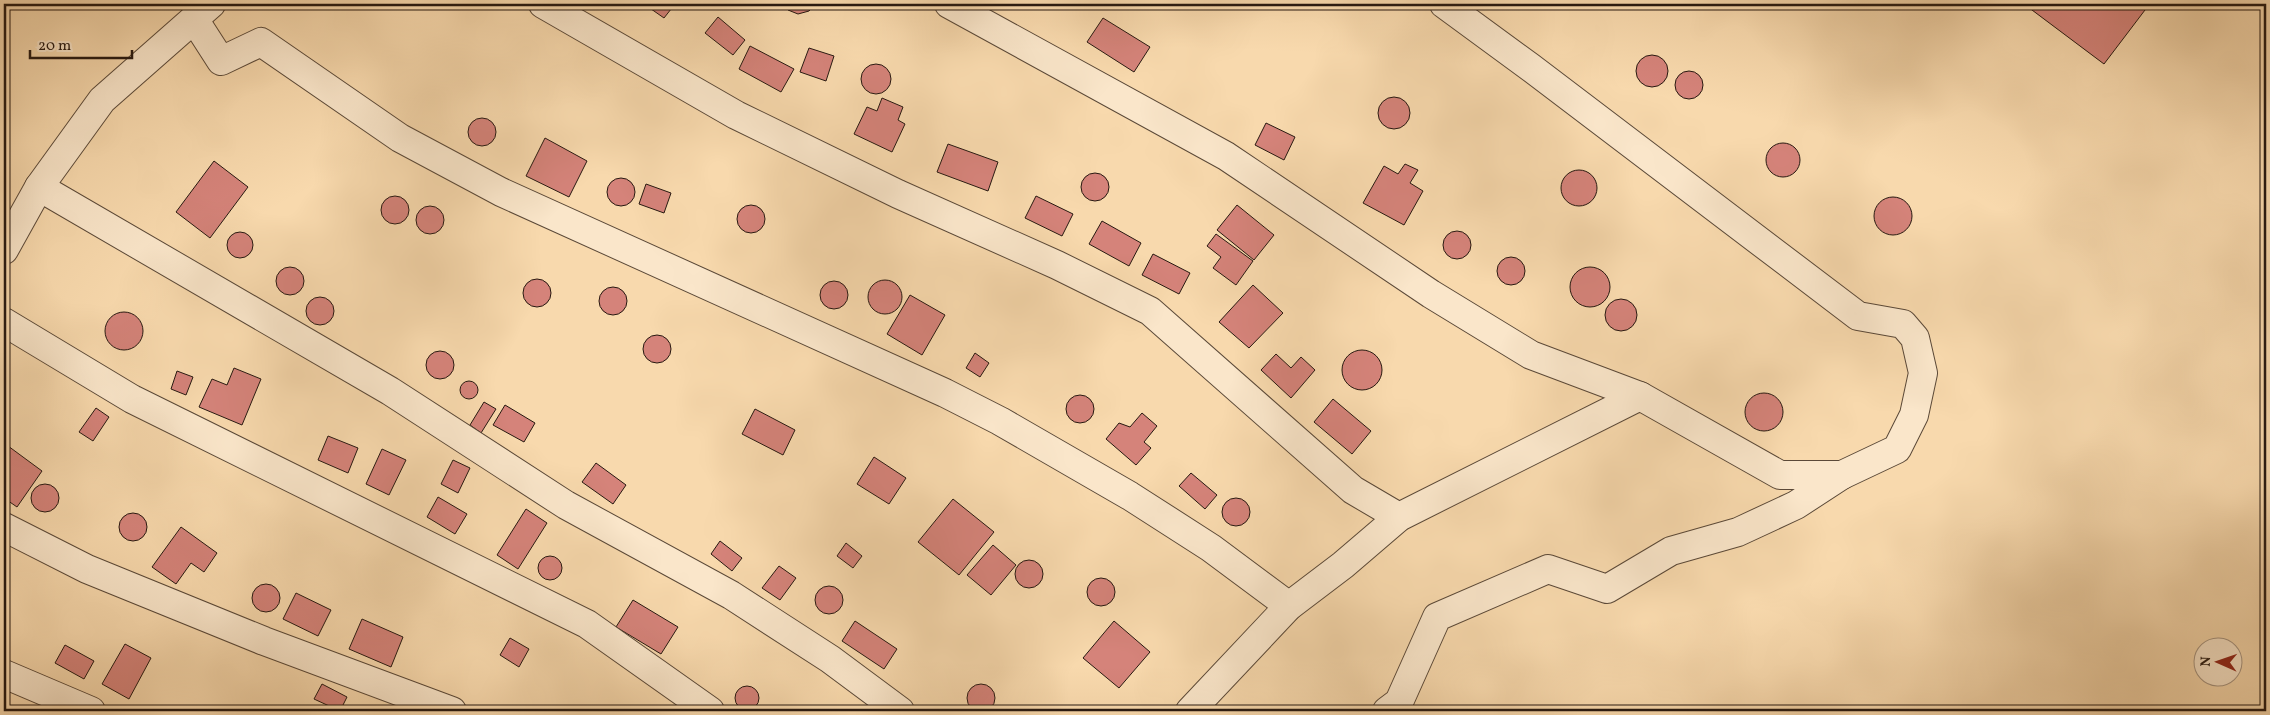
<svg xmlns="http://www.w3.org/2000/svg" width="2270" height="715" font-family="Vollkorn,serif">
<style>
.building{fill:#d5837a;stroke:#271911}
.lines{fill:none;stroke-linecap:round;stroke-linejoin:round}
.minor-casing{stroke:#5b4938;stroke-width:30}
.minor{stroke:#fae6ca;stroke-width:28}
</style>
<rect width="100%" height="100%" fill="#f8d9ad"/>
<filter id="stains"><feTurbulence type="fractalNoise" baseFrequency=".004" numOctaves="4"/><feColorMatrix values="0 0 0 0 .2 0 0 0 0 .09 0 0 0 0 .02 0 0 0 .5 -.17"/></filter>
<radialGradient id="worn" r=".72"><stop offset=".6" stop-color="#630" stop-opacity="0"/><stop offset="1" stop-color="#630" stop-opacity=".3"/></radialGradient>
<g class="building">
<polygon points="644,4 675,4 664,18"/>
<polygon points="784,4 815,4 809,11 798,14 788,10"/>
<polygon points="2024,4 2137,4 2145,10 2104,64"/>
<polygon points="718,17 745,40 733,55 705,33"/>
<polygon points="1103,18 1150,47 1134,72 1087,42"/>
<polygon points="750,46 794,69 781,92 739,69"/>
<polygon points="809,48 834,56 826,81 800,72"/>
<circle cx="1652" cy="71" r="16"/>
<circle cx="876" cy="79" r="15"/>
<circle cx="1689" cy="85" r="14"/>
<circle cx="1394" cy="113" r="16"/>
<polygon points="882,98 903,107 898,120 905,124 892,152 854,134 867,107 877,111"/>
<circle cx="482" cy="132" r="14"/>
<polygon points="1266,123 1295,137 1284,160 1255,145"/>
<polygon points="545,138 587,161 569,197 526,176"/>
<circle cx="1783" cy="160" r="17"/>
<polygon points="948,144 998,162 988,191 937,172"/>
<polygon points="214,161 248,187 210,238 176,212"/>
<polygon points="1405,164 1418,170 1410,183 1423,191 1404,225 1363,203 1384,166 1398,174"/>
<circle cx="1579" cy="188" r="18"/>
<circle cx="1095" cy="187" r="14"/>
<circle cx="621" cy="192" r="14"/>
<polygon points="646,184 671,193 664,213 639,204"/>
<circle cx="395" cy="210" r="14"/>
<polygon points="1036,196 1073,214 1062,236 1025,218"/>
<circle cx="1893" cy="216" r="19"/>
<circle cx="751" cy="219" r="14"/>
<polygon points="1237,205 1274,235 1254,260 1217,230"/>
<circle cx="430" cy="220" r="14"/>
<polygon points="1102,221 1141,243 1129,266 1089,244"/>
<circle cx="1457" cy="245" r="14"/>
<circle cx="240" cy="245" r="13"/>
<polygon points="1216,234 1253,261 1236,285 1213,268 1221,257 1207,246"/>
<polygon points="1153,254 1190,273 1179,294 1142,275"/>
<circle cx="1511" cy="271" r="14"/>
<circle cx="1590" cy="287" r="20"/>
<circle cx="290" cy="281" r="14"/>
<circle cx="537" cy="293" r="14"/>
<circle cx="885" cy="297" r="17"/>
<circle cx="834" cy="295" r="14"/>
<polygon points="1253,285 1283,313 1249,348 1219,322"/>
<circle cx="613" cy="301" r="14"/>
<polygon points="910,295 945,315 922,355 887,334"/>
<circle cx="320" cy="311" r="14"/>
<circle cx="1621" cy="315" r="16"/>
<circle cx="124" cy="331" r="19"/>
<circle cx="657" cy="349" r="14"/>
<circle cx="1362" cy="370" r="20"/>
<circle cx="440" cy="365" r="14"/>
<polygon points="975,353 989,363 980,377 966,368"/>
<polygon points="1276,354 1291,368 1301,357 1315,370 1291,398 1261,370"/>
<polygon points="234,368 261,379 242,425 199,407 212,379 227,385"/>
<polygon points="177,371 193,377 186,395 171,389"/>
<circle cx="469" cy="390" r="9"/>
<circle cx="1764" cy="412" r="19"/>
<circle cx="1080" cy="409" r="14"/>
<polygon points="1333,399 1371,431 1352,454 1314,422"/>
<polygon points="484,402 496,409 481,433 470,425"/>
<polygon points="505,405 535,423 524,442 493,425"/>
<polygon points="96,408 109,417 93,441 79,432"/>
<polygon points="755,409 795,430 783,455 742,434"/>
<polygon points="1142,413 1157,426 1144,442 1151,448 1136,465 1106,439 1119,423 1130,427"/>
<polygon points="328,436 358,448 348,473 318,460"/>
<polygon points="4,443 42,471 17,507 4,498"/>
<polygon points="382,449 406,460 389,495 366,484"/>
<polygon points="874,457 906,478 889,504 857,484"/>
<polygon points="453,460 470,468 458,493 441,484"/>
<polygon points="596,463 626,485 613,504 582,482"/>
<polygon points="1191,473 1217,495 1205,509 1179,486"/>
<circle cx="45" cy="498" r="14"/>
<polygon points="438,497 467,514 455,534 427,517"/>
<circle cx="1236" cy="512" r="14"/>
<polygon points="953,499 994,532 959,575 918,542"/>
<polygon points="526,509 547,523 518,569 497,555"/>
<circle cx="133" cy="527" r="14"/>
<polygon points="181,527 217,553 204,572 191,563 176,584 152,567"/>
<polygon points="720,541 742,558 732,571 711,554"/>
<polygon points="846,543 862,556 853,568 837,556"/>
<polygon points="993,545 1016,565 991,595 967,575"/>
<circle cx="550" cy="568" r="12"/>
<circle cx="1029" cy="574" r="14"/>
<polygon points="779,566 796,578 780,600 762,588"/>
<circle cx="1101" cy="592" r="14"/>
<circle cx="266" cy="598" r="14"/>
<circle cx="829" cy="600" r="14"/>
<polygon points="296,593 331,610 318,636 283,619"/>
<polygon points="633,600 678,627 661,654 616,627"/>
<polygon points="362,619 403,637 391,667 349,649"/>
<polygon points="855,621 897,649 884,669 842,641"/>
<polygon points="1114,621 1150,652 1119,688 1083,658"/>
<polygon points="510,638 529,649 519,667 500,655"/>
<polygon points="125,644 151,658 129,699 102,684"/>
<polygon points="65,645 94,661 84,679 55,663"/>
<polygon points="322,684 347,697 340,711 314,699"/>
<circle cx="981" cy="698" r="14"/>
<circle cx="747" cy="698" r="12"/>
<polygon points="562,706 568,707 575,711 554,711"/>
</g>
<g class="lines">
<g class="minor-casing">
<g id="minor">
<polyline points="543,4 736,115 898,194 1057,265 1150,311 1353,490 1399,517"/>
<polyline points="949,4 1226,156 1431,294 1531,355 1640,396"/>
<polyline points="194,19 221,61 261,42 400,138 501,192 945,393 1000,421 1130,496 1211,548 1289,606"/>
<polyline points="39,187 390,391 566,505 731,595 830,659 900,711"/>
<polyline points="4,250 39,187 102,100 211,4"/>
<polyline points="4,322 132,399 587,624 710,711"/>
<polyline points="4,527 87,569 264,641 452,711"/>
<polyline points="4,674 91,711"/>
<polyline points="1190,711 1289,606 1343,565 1399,517 1640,396 1780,475 1842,475 1897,449 1914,415 1923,373 1915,338 1903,324 1858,316 1530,67 1444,4"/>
<polyline points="1387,711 1399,702 1437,617 1548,569 1607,589 1671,551 1738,532 1796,505 1842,475"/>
</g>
</g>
<use href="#minor" class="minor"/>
</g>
<rect width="2270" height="715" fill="none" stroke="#f8d9ad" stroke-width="20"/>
<rect x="5" y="5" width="2260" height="705" fill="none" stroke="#271911" stroke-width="2.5"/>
<rect x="10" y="10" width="2250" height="695" fill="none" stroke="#271911"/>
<g transform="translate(2218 662) rotate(272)"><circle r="24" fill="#fae6ca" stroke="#a69480"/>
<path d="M0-4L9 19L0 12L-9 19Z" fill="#8f2418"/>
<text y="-8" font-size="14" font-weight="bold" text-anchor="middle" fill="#271911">N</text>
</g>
<path d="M30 50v8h102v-8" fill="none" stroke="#271911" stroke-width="2.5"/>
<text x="38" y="50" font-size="15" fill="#271911" stroke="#fae6ca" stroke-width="4" paint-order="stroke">20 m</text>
<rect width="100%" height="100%" filter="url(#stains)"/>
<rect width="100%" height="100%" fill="url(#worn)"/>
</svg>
